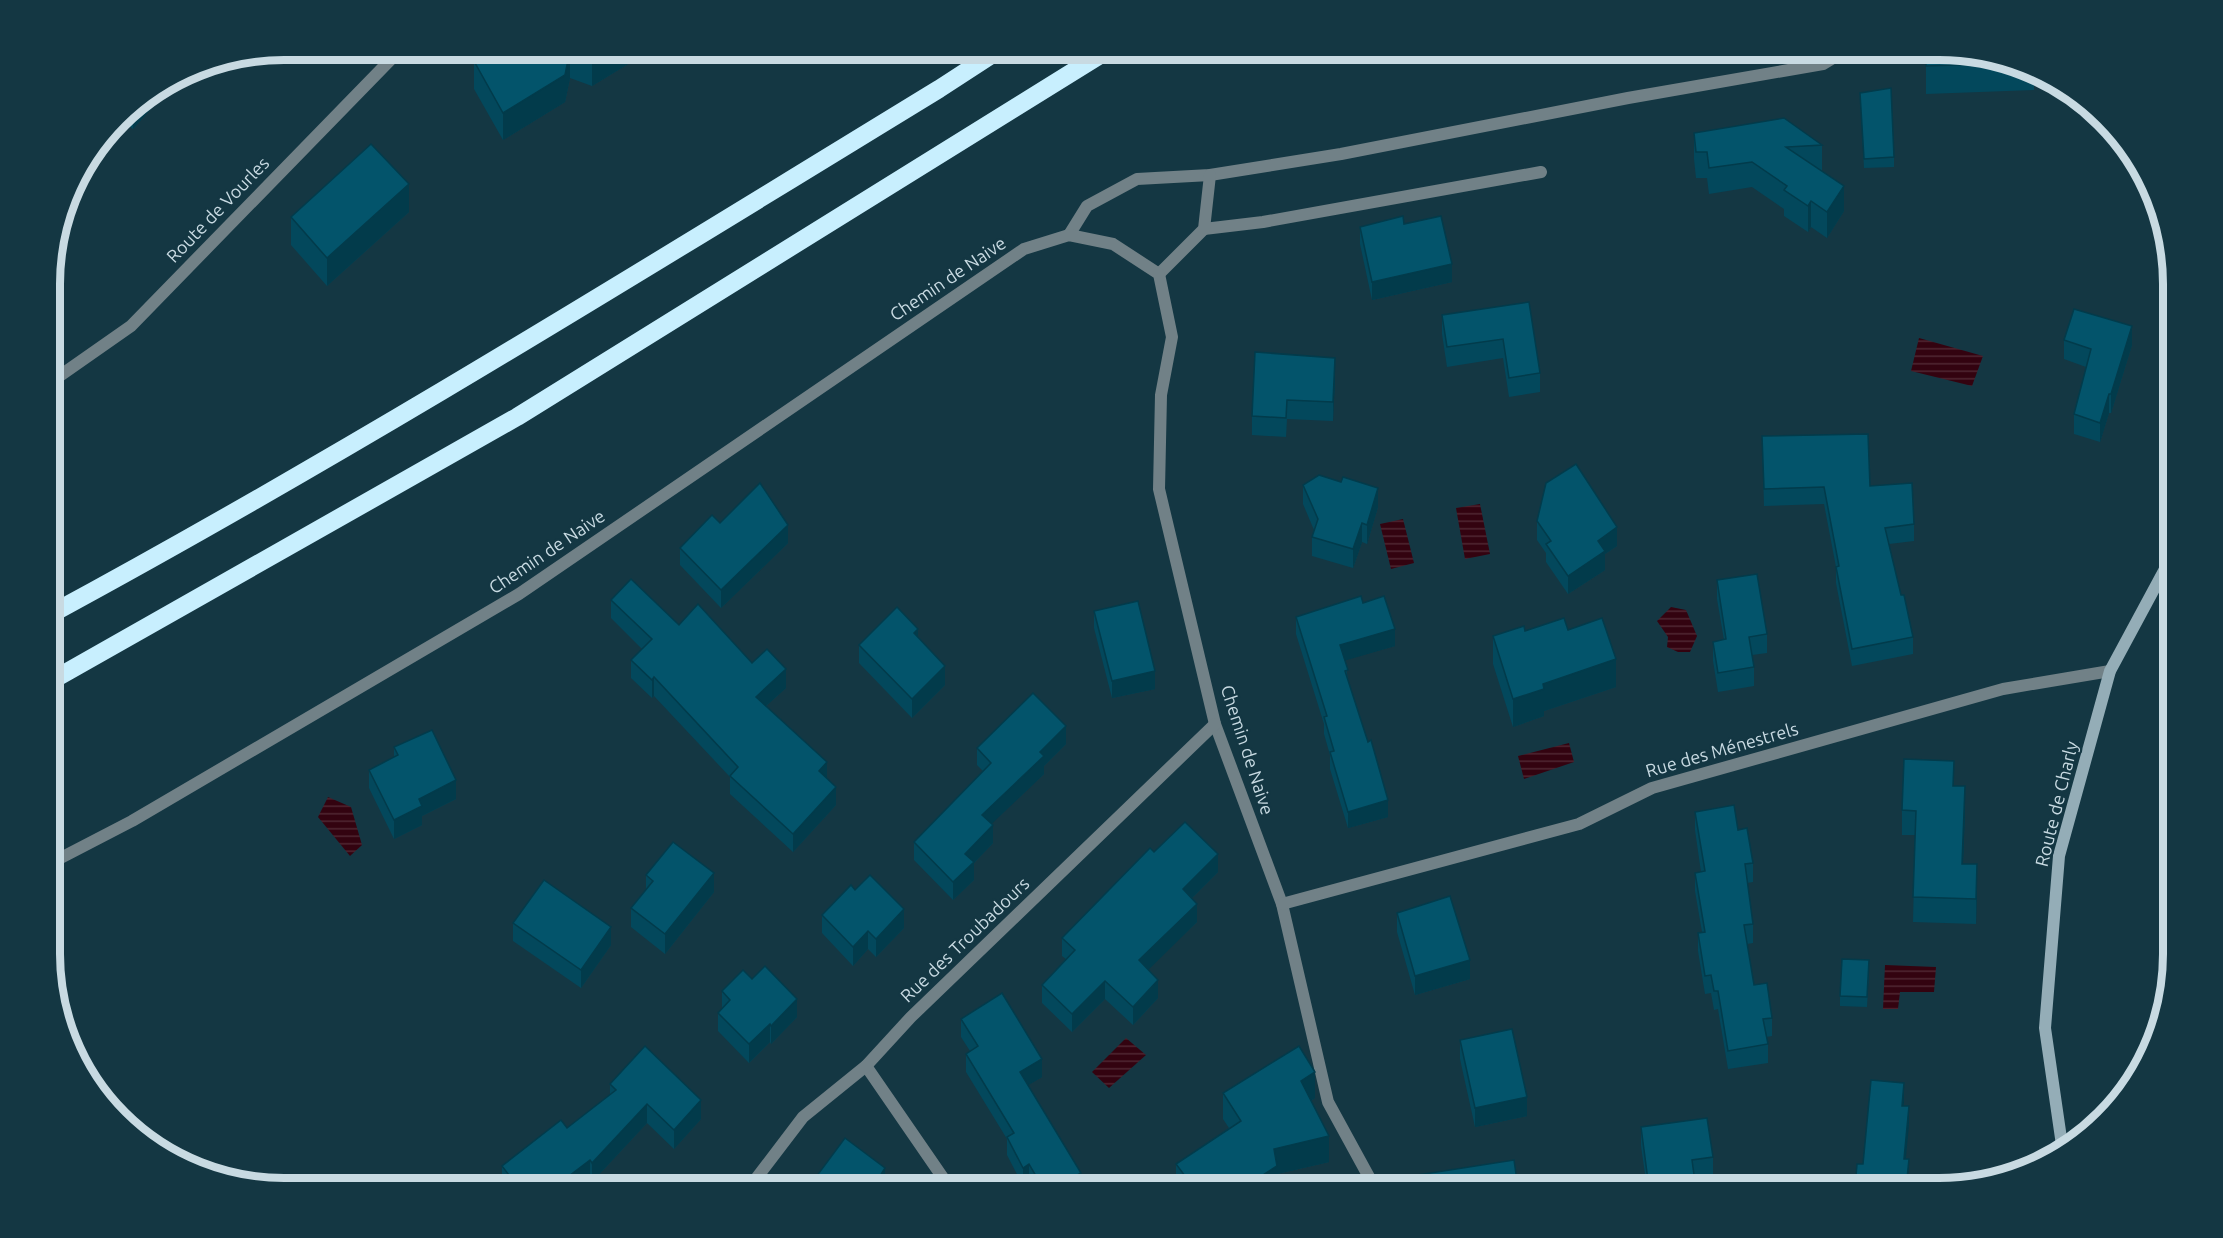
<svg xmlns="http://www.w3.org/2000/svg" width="2223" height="1238" font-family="Ubuntu,sans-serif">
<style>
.water{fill:url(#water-rules)}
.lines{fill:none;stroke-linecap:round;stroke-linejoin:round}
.minor{stroke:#718187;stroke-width:12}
.secondary{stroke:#94adb7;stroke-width:12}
.motorway{stroke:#c8effe;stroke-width:18}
.wall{fill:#03485c}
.shaded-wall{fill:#023b4b}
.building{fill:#03546b;stroke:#023b4b;stroke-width:1.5}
.labels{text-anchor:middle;stroke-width:4.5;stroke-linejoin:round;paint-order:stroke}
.street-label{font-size:18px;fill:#c8dae2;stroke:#143743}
.rim{fill:none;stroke:#c8dae2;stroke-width:8}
</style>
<defs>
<pattern id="water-rules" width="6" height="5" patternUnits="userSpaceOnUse" patternTransform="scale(1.5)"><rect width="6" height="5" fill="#330310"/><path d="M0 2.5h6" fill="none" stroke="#4f2732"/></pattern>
</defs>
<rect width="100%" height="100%" fill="#143743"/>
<g class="water">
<polygon points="1919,338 1983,356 1972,386 1911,371"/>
<polygon points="1480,504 1490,554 1465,559 1456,508"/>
<polygon points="1403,519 1414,563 1391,569 1380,524"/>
<polygon points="1671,607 1686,610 1697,636 1690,652 1678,652 1667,647 1668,637 1657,621"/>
<polygon points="1569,743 1574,762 1524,779 1518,756"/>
<polygon points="328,797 351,807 362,845 350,856 318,817"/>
<polygon points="1885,965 1936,967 1934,992 1900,992 1898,1009 1883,1009"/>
<polygon points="1126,1038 1146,1055 1109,1088 1092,1072"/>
</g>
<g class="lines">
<g class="minor">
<polyline points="1204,229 1263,222 1541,172"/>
<polyline points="1069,235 1087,206 1137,179 1210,175 1341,154 1628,98 1823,64 1846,50"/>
<polyline points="1159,274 1204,229 1210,175"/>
<polyline points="51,382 131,326 400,50"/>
<polyline points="51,863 132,821 519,594 1024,249 1069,235 1113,244 1159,274 1172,337 1161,395 1159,489 1215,724 1282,904 1328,1102 1375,1188"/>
<polyline points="1282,904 1579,824 1652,788 2003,689 2110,671"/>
<polyline points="866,1066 950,1188"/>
<polyline points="749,1188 803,1117 866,1066 911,1017 1215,724"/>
</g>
<polyline class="secondary" points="2063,1152 2045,1028 2059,856 2110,671 2173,554"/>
<g class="motorway">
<path d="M 51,614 C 354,450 646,268 939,89 L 999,50"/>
<polyline points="51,681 517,417 1108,50"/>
</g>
</g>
<g class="wall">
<polygon points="492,50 651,50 592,86 570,78 565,102 503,140 474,89 474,61"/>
<polygon points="1926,50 2000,58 2034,72 2034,90 1926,94"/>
<polygon points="180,76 133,129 128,125 70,193 74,180 129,108"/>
<polygon points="1860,93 1894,157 1894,167 1864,168"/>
<polygon points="1694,133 1822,145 1822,171 1844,211 1827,238 1811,227 1808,232 1784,216 1784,209 1752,187 1709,194 1707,178 1696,178 1694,159"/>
<polygon points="409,212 327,286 291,245 291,217"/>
<polygon points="1404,224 1452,282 1372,300 1360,244 1360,227"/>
<polygon points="1529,302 1540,373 1540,392 1509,397 1503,358 1447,367 1442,334 1442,315"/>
<polygon points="2064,340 2132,345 2111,413 2109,413 2100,442 2074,434 2074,414 2086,367 2064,359"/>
<polygon points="1335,377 1333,421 1287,419 1286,437 1252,435 1252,416"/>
<polygon points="1762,436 1870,486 1914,524 1914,541 1889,544 1901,595 1913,637 1913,654 1852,666 1836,583 1836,567 1824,504 1764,506"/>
<polygon points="1303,485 1378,507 1367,544 1362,542 1353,568 1312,556 1312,537 1314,530 1303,504"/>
<polygon points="1537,521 1617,546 1605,554 1605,570 1568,594 1546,562 1546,553 1537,540"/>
<polygon points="720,523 788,543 721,608 680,565 680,548"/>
<polygon points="1717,580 1767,634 1767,653 1752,655 1754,667 1754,686 1718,692 1713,661 1713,642 1724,640 1717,599"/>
<polygon points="611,600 679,625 752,663 786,688 766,706 827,778 836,805 793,852 730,794 730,777 654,696 652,698 631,678 631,660 642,649 611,618"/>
<polygon points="1363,603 1395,646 1345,660 1348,680 1388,817 1348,828 1330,769 1330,755 1324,734 1324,724 1296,634 1296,617"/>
<polygon points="1094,611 1155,689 1112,698 1094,628"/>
<polygon points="1525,631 1616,687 1544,711 1544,716 1513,727 1493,664 1493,636"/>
<polygon points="918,638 945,685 912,718 859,663 859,645"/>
<polygon points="1066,744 1044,766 1044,774 991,824 993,843 974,863 974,880 953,900 914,860 914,842 983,771 977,765 977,748"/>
<polygon points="394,747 456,799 422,816 422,825 394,839 369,788 369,770 394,757"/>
<polygon points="1954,786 1965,810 1963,864 1977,889 1976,924 1913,922 1915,835 1902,835 1902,810"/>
<polygon points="1695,812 1738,830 1753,863 1753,882 1747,883 1753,924 1753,943 1747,944 1754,985 1772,1018 1772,1036 1766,1037 1768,1044 1768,1063 1728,1069 1718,1009 1714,1010 1711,993 1705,994 1698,951 1698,933 1702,932 1695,891 1695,873 1701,872 1695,830"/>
<polygon points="1154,852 1218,872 1192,898 1197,922 1148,969 1158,998 1133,1025 1105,999 1072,1032 1042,1003 1042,985 1066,959 1062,956 1062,938"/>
<polygon points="646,875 714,892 665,954 631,927 631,908 646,890"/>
<polygon points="855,890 904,928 876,957 868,949 853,966 822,933 822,915"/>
<polygon points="1397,913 1470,979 1415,995 1397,932"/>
<polygon points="513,923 611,945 581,988 513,941"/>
<polygon points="1869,970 1867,1007 1840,1006 1840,996"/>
<polygon points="752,979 797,1017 771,1044 770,1042 749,1063 718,1031 718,1013 722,1009 722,991"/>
<polygon points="961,1019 1042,1077 1028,1085 1081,1188 1033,1188 1029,1182 1023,1186 1007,1155 1007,1139 966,1072 966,1054 970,1051 961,1037"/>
<polygon points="1460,1040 1527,1116 1475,1127 1460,1059"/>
<polygon points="610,1084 701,1119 674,1149 647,1123 592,1182 590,1179 578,1188 505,1188 502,1185 502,1166 567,1128 610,1095"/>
<polygon points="1223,1093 1315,1098 1311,1101 1329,1162 1277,1174 1277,1188 1176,1188 1176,1164 1229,1128 1223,1119"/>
<polygon points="1641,1127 1713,1157 1713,1176 1694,1179 1695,1188 1647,1188 1641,1146"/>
<polygon points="816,1177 885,1180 897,1188 816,1188"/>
</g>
<g class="shaded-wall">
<polygon points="570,50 570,78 565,102 503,140 503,113"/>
<polygon points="606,50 651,50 592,86 592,58"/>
<polygon points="180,76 133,129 133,112 146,97"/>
<polygon points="128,109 128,125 70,193 74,180"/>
<polygon points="409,184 409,212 327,286 327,258"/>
<polygon points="1844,186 1844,211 1827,238 1827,212"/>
<polygon points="1811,201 1811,227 1808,232 1808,206"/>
<polygon points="1452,264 1452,282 1372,300 1372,282"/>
<polygon points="2132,326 2132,345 2111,413 2111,394"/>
<polygon points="1335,358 1335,377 1333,421 1333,402"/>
<polygon points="2109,394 2109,413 2100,442 2100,423"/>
<polygon points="1378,488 1378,507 1367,544 1367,525"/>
<polygon points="1362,523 1362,542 1353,568 1353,549"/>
<polygon points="788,525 788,543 721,608 721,590"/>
<polygon points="1617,527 1617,546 1605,554 1605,570 1568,594 1568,576 1598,541"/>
<polygon points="918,629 918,647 914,633"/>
<polygon points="1395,629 1395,646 1340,662 1340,645"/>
<polygon points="1616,659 1616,687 1544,711 1544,716 1513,727 1513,699 1543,684"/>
<polygon points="945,666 945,685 912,718 912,699"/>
<polygon points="786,669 786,688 756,715 756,697"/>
<polygon points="1155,671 1155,689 1112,698 1112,681"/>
<polygon points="654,677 654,696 652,698 652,680"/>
<polygon points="1066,726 1066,744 1044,766 1044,774 982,833 982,815 1040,752"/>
<polygon points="827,762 827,780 819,771"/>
<polygon points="456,780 456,799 422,816 422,825 394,839 394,820 419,799"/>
<polygon points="1965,786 1965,810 1962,888 1962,864"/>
<polygon points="836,787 836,805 793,852 793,834"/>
<polygon points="1388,800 1388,817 1348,828 1348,812"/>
<polygon points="993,825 993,843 974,863 974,880 953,900 953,882 965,854"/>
<polygon points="1218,854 1218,872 1183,907 1183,889"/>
<polygon points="1977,864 1977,889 1976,924 1976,899"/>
<polygon points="714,873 714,892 665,954 665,934"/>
<polygon points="1197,904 1197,922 1139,979 1139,960"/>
<polygon points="904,909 904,928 876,957 876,939"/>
<polygon points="611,927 611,945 581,988 581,970"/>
<polygon points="868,931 868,949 853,966 853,947"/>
<polygon points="1470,960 1470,979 1415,995 1415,976"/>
<polygon points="1158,980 1158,998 1133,1025 1133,1007"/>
<polygon points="1105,981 1105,999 1072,1032 1072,1014"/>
<polygon points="797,999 797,1017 771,1044 771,1026"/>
<polygon points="770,1024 770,1042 749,1063 749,1044"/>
<polygon points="1042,1059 1042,1077 1020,1090 1020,1072"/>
<polygon points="1315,1072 1315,1098 1301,1107 1301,1081"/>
<polygon points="1904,1083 1904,1102 1902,1125 1902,1106"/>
<polygon points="1527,1097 1527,1116 1475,1127 1475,1108"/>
<polygon points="701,1100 701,1119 674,1149 674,1130"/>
<polygon points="647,1104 647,1123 592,1182 592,1163"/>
<polygon points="1909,1106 1909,1125 1904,1178 1904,1159"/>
<polygon points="1329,1136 1329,1162 1277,1174 1277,1188 1263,1188 1263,1175 1274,1149"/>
<polygon points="1909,1159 1908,1188 1906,1188"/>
<polygon points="590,1160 590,1179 578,1188 553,1188"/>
<polygon points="1029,1164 1029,1182 1023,1186 1023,1168"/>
<polygon points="885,1168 885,1185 880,1176"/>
<polygon points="1081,1173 1081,1188 1054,1188"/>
</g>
<g class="building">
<polygon points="492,50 606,50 592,58 570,50 565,75 503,113 474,61"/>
<polygon points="1926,50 1940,50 2000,58 2014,63 1926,66"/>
<polygon points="1891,88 1894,157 1864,159 1860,93"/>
<polygon points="146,97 133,112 128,109 129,108"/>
<polygon points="1784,118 1822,145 1786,147 1844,186 1827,212 1811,201 1808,206 1784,190 1787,186 1752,162 1709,168 1707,152 1696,152 1694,133"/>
<polygon points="371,144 409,184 327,258 291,217"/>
<polygon points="1403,216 1404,224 1441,216 1452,264 1372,282 1360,227"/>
<polygon points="1529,302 1540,373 1509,378 1503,339 1447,347 1442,315"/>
<polygon points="2074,309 2132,326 2111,394 2109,394 2100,423 2074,414 2091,349 2064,340"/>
<polygon points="1255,352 1335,358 1333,402 1287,400 1286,418 1252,416"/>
<polygon points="1868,434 1870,486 1912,483 1914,524 1885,528 1901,595 1904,595 1913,637 1852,649 1836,567 1839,566 1824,487 1764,489 1762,436"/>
<polygon points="1576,464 1617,527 1598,541 1605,551 1568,576 1546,544 1551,541 1537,521 1546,483"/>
<polygon points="1319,475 1341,482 1343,477 1378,488 1367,525 1362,523 1353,549 1312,537 1318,519 1303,485"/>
<polygon points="760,483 788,525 721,590 680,548 712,515 720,523"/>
<polygon points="1757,574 1767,634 1749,637 1754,667 1718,673 1713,642 1726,639 1717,580"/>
<polygon points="631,579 679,625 698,604 752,663 767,649 786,669 756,697 827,762 819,771 836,787 793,834 730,776 738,767 654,677 652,680 631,660 652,639 611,600"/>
<polygon points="1361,596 1363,603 1384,596 1395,629 1340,645 1348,670 1345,671 1368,742 1371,740 1388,800 1348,812 1330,752 1334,751 1324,717 1327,716 1296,617"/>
<polygon points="1138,601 1155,671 1112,681 1094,611"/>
<polygon points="897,607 918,629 914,633 945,666 912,699 859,645"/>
<polygon points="1564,618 1568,630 1602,618 1616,659 1543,684 1544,689 1513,699 1493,636 1524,626 1525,631"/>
<polygon points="1033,693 1066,726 1040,752 1044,756 982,815 993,825 965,854 974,862 953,882 914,842 991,763 977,748"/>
<polygon points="432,730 456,780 419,799 422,806 394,820 369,770 398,755 394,747"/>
<polygon points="1904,759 1954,761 1953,786 1965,786 1962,864 1977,864 1976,899 1913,897 1916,811 1902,810"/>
<polygon points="1734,805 1738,830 1747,828 1753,863 1745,864 1753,924 1744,925 1754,985 1767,983 1772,1018 1763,1019 1768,1044 1728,1051 1718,991 1714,991 1711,975 1705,976 1698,933 1705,932 1695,873 1705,871 1695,812"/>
<polygon points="1185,822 1218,854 1183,889 1197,904 1139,960 1158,980 1133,1007 1105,981 1072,1014 1042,985 1075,950 1062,938 1150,848 1154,852"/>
<polygon points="673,842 714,873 665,934 631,908 653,881 646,875"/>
<polygon points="870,875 904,909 876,939 868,931 853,947 822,915 851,885 855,890"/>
<polygon points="544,880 611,927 581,970 513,923"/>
<polygon points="1450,896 1470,960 1415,976 1397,913"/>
<polygon points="1842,959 1869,960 1867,997 1840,996"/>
<polygon points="765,966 797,999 771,1026 770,1024 749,1044 718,1013 730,1000 722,991 743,970 752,979"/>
<polygon points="1002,993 1042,1059 1020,1072 1081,1173 1054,1188 1043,1188 1029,1164 1023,1168 1007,1137 1014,1133 966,1054 978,1046 961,1019"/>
<polygon points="1512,1029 1527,1097 1475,1108 1460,1040"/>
<polygon points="645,1046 701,1100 674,1130 647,1104 592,1163 590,1160 553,1188 519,1188 502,1166 561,1120 567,1128 616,1090 610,1084"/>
<polygon points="1299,1046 1315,1072 1301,1081 1329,1136 1274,1149 1277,1166 1263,1175 1273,1188 1194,1188 1176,1164 1241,1121 1223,1093"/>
<polygon points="1871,1080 1904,1083 1902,1106 1909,1106 1904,1159 1909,1159 1906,1188 1855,1188 1857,1164 1863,1164"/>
<polygon points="1707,1118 1713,1157 1692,1160 1695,1182 1649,1188 1641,1127"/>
<polygon points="845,1138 885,1168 880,1176 897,1188 830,1188 816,1177"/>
<polygon points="1514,1160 1518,1188 1340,1188 1339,1187 1411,1176"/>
</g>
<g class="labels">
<g class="street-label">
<text transform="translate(218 210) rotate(-46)" y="6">Route de Vourles</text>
<text transform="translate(948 279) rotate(-34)" y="6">Chemin de Naive</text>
<text transform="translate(547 552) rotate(-34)" y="6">Chemin de Naive</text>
<text transform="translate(1247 750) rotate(72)" y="6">Chemin de Naive</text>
<text transform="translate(1722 750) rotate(-16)" y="6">Rue des Ménestrels</text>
<text transform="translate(2057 804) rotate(-76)" y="6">Route de Charly</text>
<text transform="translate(965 940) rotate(-44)" y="6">Rue des Troubadours</text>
</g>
</g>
<path d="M0 0H2223V1238H0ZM284 60H1939A224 224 0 0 1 2163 284V954A224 224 0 0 1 1939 1178H284A224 224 0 0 1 60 954V284A224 224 0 0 1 284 60Z" fill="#143743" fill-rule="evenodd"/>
<path class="rim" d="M284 60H1939A224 224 0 0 1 2163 284V954A224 224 0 0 1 1939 1178H284A224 224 0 0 1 60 954V284A224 224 0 0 1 284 60Z"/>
</svg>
